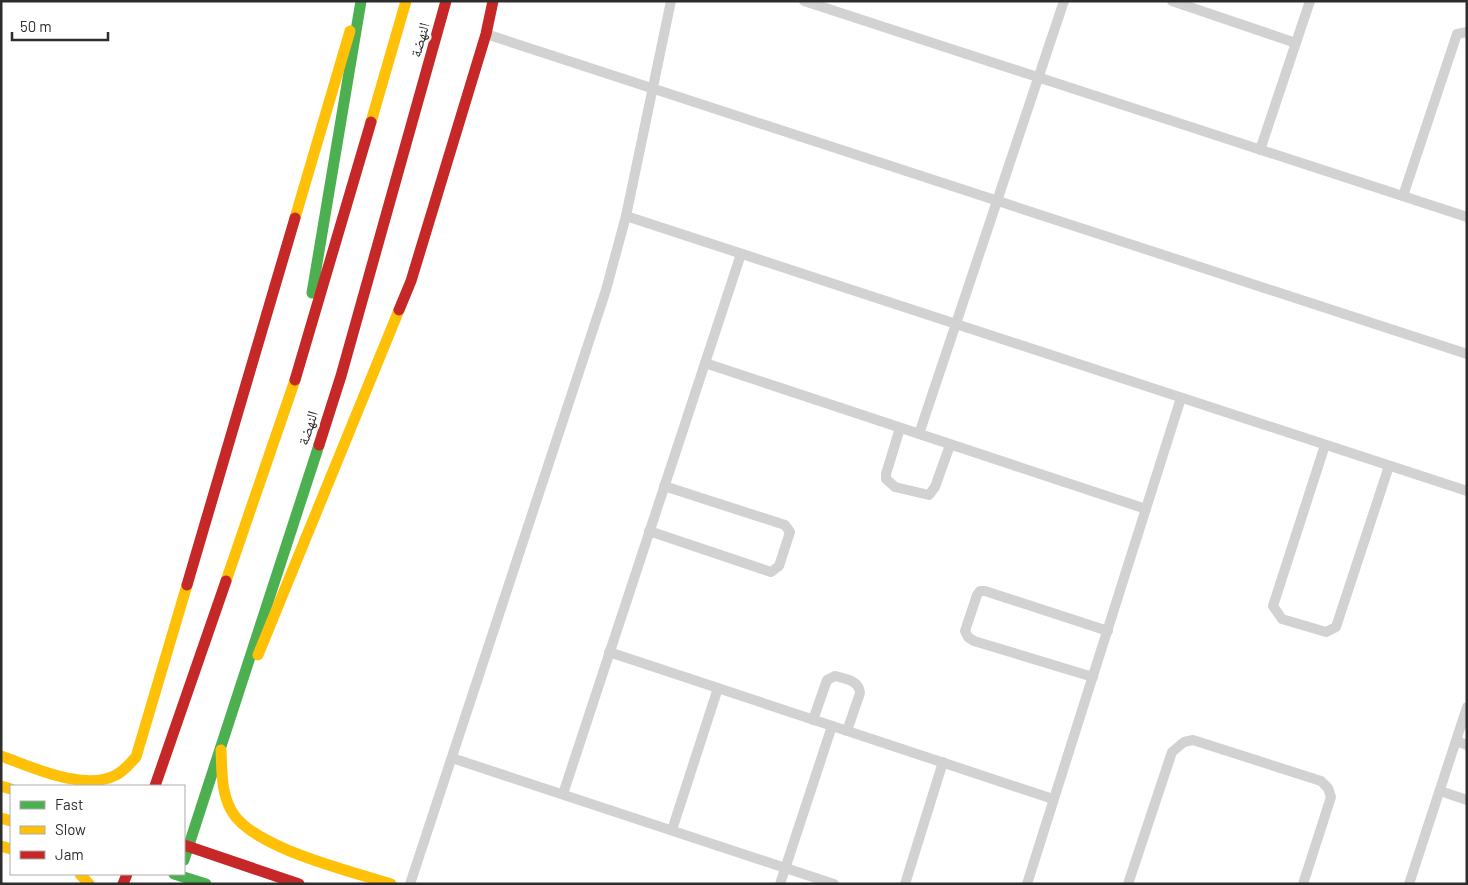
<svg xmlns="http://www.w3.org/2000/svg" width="1468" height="885" font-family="Barlow,'Noto Naskh Arabic',sans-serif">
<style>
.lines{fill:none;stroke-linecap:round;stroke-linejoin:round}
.street{stroke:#d2d2d2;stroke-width:10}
.fast{stroke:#4caf50;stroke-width:11}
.slow{stroke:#ffc107;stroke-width:11}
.jam{stroke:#c62828;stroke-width:11}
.labels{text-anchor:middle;stroke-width:5;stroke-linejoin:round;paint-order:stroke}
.street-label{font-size:15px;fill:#2d2d2d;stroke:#fff}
</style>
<rect width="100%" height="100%" fill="#fff"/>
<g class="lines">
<g class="street">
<polyline points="804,1 1467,217"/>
<polyline points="1172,1 1296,43"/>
<polyline points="486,34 1467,354"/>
<polyline points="1260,150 1310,1"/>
<polyline points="1403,196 1457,34 1467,32"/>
<polyline points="626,216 1467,491"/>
<polyline points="705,363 1146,509"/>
<polyline points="900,428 886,474 886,479 895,487 929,495 935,487 950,445"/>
<polyline points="919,434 1064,1"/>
<polyline points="1325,445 1273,606 1282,619 1326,632 1336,627 1389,466"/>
<polyline points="649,531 771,572 779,566 790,532 785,525 664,486"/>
<polyline points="609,652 1053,799"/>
<polyline points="1093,677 974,641 968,637 965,631 977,595 980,591 985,591 1108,631"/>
<path d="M 813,720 L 827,680 L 835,676 C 845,679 859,680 860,693 L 847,731"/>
<polyline points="1456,741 1467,745"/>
<polyline points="452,758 834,884"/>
<polyline points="1440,791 1467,800"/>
<polyline points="563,794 741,254"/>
<polyline points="672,830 718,688"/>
<polyline points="410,884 606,290 626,216 671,1"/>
<polyline points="780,884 832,726"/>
<polyline points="905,884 943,762"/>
<polyline points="1027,884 1181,398"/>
<polyline points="1128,884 1172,752 1184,742 1193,740 1321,781 1328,788 1331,797 1303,884"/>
<polyline points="1409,884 1467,707"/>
</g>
<g class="fast">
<polyline points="312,293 361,1"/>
<polyline points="184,860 319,445"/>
<polyline points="174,874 206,884"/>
</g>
<g class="slow">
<polyline points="371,122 406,1"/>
<polyline points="295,218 350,31"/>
<polyline points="226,581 295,380"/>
<polyline points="258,655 399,310"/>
<path d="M 221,750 C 222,770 221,792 231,810 C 251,848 351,871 391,884"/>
<path d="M 1,756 C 32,767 84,792 116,775 C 124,771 130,763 136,757 L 187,585"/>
<polyline points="1,786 11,789"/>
<polyline points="1,818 11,821"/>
<polyline points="1,846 11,849"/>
<polyline points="80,874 89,884"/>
</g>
<g class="jam">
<polyline points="399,310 411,281 486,34 493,1"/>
<polyline points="295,380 371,122"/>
<polyline points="319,445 341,376 446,1"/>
<polyline points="187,585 295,218"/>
<polyline points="155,786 226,581"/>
<polyline points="184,845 299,884"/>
<polyline points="123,884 127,874"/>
</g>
</g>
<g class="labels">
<g class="street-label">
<text transform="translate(420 40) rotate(-74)" y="5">النهضة</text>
<text transform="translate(308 428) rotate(-72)" y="5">النهضة</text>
</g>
</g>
<rect width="1468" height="885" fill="none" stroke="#2d2d2d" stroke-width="5"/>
<rect x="10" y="785" width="175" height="90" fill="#ffffff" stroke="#ababab"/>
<rect x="20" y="801" width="25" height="8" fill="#4caf50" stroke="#ababab"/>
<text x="55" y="810" font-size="15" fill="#2d2d2d">Fast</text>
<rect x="20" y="826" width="25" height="8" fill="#ffc107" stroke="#ababab"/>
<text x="55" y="835" font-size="15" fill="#2d2d2d">Slow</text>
<rect x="20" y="851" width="25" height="8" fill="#c62828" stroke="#ababab"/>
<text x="55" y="860" font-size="15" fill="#2d2d2d">Jam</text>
<path d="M12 32v8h96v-8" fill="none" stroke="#2d2d2d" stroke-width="2.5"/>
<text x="20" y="32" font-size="15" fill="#2d2d2d" stroke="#ffffff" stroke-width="4" paint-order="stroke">50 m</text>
</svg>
